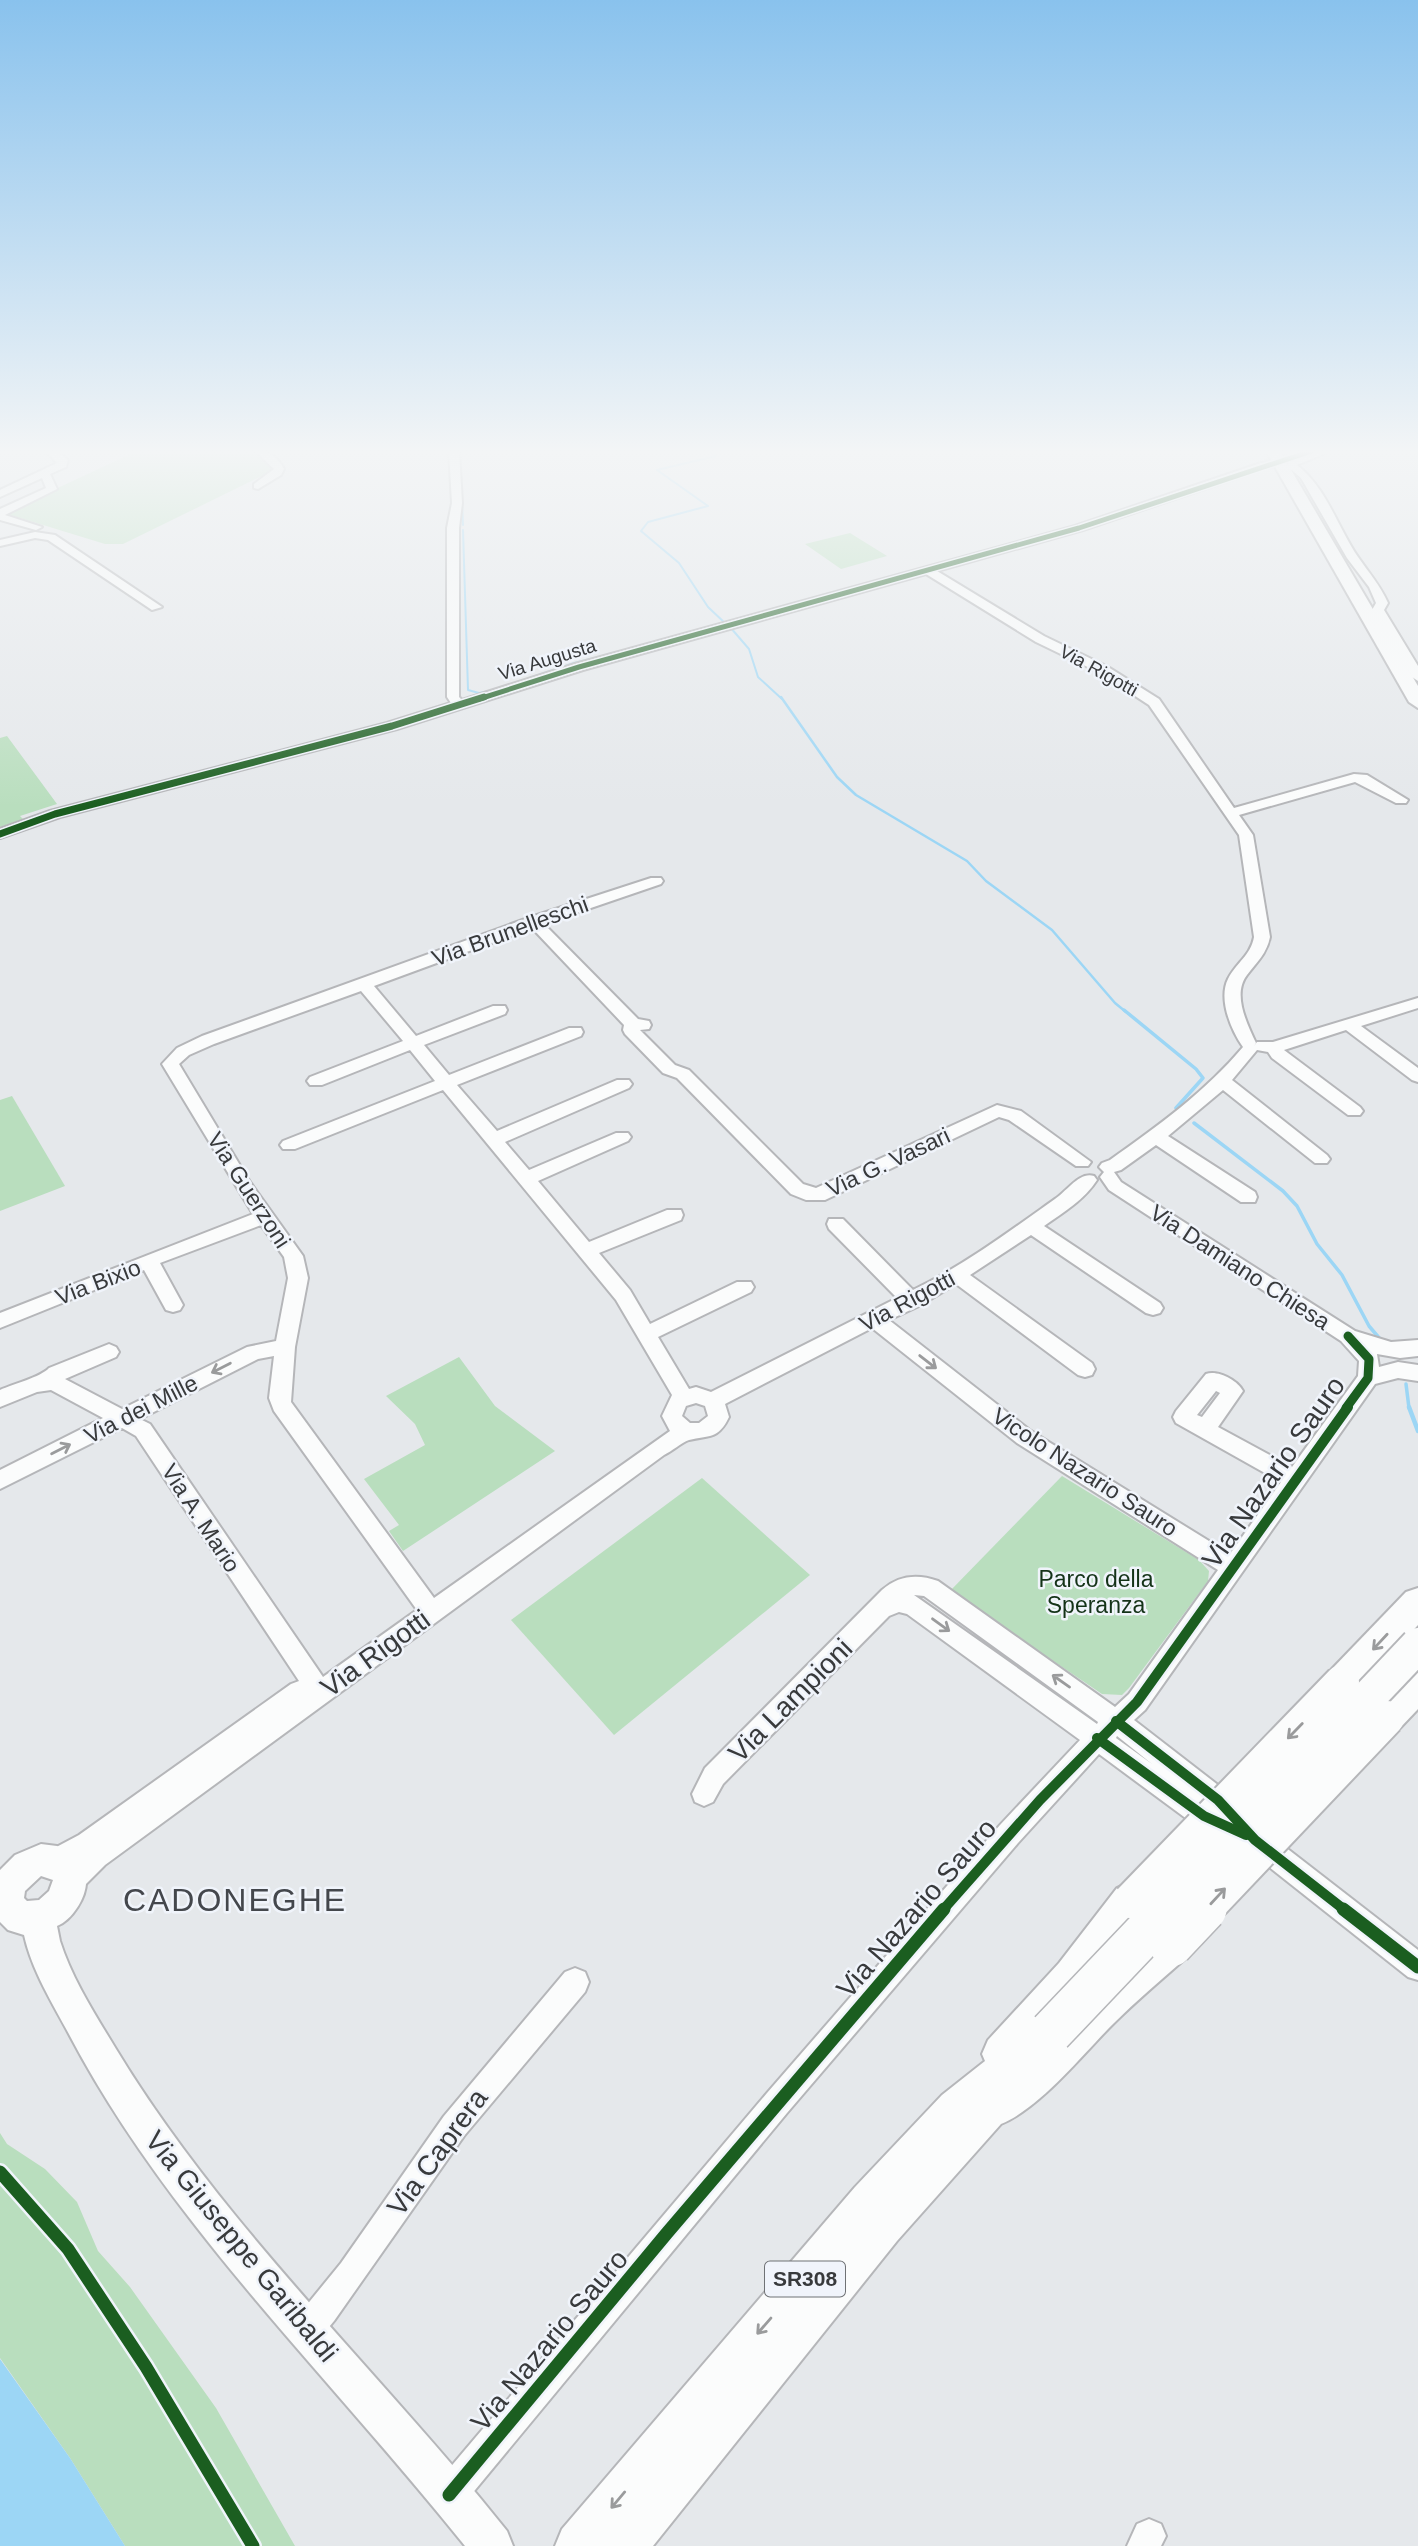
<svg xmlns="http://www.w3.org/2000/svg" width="1418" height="2546" font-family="Helvetica,sans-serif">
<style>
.green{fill:#b9debe}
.water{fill:#9cd6f5}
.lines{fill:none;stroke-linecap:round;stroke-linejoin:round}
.stream-far3{stroke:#9cd6f5;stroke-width:2}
.stream-far2{stroke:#9cd6f5;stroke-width:2.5}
.stream-far1{stroke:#9cd6f5;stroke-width:3.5}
.stream{stroke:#9cd6f5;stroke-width:4.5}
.minor-tunnel{stroke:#c2c5c8;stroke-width:11;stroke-dasharray:11 6;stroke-linecap:butt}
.minor-casing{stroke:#b5b6b9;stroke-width:4}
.major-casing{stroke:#b5b6b9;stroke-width:4}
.highway-casing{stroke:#b5b6b9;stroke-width:4}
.minor{fill:#fbfcfc;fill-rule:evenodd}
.major{fill:#fbfcfc;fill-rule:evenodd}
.highway{fill:#fbfcfc;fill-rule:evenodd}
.highway-bridge-far1-casing{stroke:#b5b6b9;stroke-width:38;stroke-linecap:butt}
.highway-bridge-casing{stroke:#b5b6b9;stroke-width:46;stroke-linecap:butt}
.highway-bridge-far1{stroke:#fbfcfc;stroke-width:34}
.highway-bridge{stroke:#fbfcfc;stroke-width:43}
.cycleway-far4-casing{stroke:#f0f4fb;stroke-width:8}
.cycleway-far3-casing{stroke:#f0f4fb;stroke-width:10}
.cycleway-far2-casing{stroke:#f0f4fb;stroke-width:13}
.cycleway-far1-casing{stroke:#f0f4fb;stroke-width:15}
.cycleway-casing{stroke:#f0f4fb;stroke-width:18}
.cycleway-far4{stroke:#1b5e20;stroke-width:5}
.cycleway-far3{stroke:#1b5e20;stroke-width:7}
.cycleway-far2{stroke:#1b5e20;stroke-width:9}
.cycleway-far1{stroke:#1b5e20;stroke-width:10}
.cycleway{stroke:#1b5e20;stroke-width:13}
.oneway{stroke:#9a9b9c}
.labels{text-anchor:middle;stroke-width:5;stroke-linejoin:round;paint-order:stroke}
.far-street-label{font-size:19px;fill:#383a3c;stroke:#f0f4fb}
.shield{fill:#f0f4fb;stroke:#6f7275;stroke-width:2}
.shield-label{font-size:21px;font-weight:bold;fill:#383a3c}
.street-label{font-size:23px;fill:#383a3c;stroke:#f0f4fb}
.park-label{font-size:23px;fill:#143318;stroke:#f0f4fb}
.near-street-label{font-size:28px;fill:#383a3c;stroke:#f0f4fb}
.near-quarter-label{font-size:32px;letter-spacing:2px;fill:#44474c;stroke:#f0f4fb}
</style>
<rect width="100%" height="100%" fill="#e5e8eb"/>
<g class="green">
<polygon points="137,451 255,451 274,467 270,472 123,544 105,544 4,513"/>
<polygon points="850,533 887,556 841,569 805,544"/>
<polygon points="7,736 57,804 20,816 23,819 0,827 0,738"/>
<polygon points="12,1096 65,1186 0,1211 0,1100"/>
<polygon points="459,1357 495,1406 555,1451 403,1551 389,1531 399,1525 364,1479 425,1445 415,1424 386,1396"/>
<polygon points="1062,1476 1199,1560 1209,1571 1208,1581 1129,1688 1122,1695 1102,1694 950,1591"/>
<polygon points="702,1478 810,1575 614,1735 511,1620"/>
<polygon points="0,2133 7,2144 45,2169 77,2202 98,2251 130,2287 216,2408 295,2546 125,2546 70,2458 0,2358"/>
</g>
<polygon class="water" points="0,2359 70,2458 125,2546 0,2546"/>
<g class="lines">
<g class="stream-far3">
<polyline points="460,451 463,525"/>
<polyline points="707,451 716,456 657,470 708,506 648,522 641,531 679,563 708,607 726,624"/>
<polyline points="463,530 468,690 479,693 490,691 574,663 635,648"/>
<polyline points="730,627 749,649 758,677 782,699"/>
</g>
<polyline class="stream-far2" points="781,697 837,777 856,795 967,861 986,881 1052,930 1115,1003 1126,1012"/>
<g class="stream-far1">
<polyline points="1124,1010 1196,1069 1203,1078 1176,1108"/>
<polyline points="1194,1123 1283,1191 1297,1206 1317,1244 1342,1275 1369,1326 1380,1339"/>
<polyline points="1406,1384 1409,1408"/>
</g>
<polyline class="stream" points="1409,1407 1418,1431"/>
<polyline class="minor-tunnel" points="1265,465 1288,458"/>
<g class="minor-casing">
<g id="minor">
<polygon points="45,451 56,451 68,460 66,467 50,474 57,489 5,515 42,527 36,530 0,520 0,509 46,488 42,478 0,497 0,490 57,463"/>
<path d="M 255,451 C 268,450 278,457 284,469 L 281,475 L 258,489 L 254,488 L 254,484 L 274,469 Z"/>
<path d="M 449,451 L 459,451 L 462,503 L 459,528 L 459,697 L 462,700 L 575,664 L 1075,526 L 1261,463 L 1269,463 L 1269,467 L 1083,530 L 937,571 L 1044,636 L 1108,667 L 1159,699 L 1234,808 L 1354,774 L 1367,775 L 1408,800 L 1406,803 L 1396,803 L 1355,782 L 1239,815 L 1253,835 L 1270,937 C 1267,953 1257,962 1247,975 C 1232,994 1247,1024 1256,1043 L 1254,1046 L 1257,1042 L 1273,1042 L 1418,998 L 1418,1008 L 1361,1026 L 1418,1068 L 1418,1082 L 1412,1080 L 1346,1030 L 1284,1050 L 1360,1107 L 1363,1111 L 1360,1115 L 1348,1115 L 1272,1058 L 1268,1052 L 1257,1050 L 1232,1080 L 1327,1155 L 1330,1159 L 1327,1163 L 1315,1163 L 1223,1090 L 1168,1136 L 1255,1192 L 1257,1197 L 1255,1202 L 1241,1202 L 1156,1145 L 1121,1170 L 1114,1172 L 1121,1182 L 1355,1331 L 1391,1342 L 1418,1340 L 1418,1356 L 1400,1358 L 1377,1354 L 1379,1367 L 1398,1362 L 1418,1365 L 1418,1381 L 1398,1378 L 1375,1384 L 1145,1710 L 1134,1720 L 1227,1792 L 1237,1801 L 1241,1810 L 1237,1819 L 1230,1821 L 1227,1831 L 1218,1834 L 1195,1825 L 1099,1754 L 1018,1843 L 787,2113 L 461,2507 L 449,2511 L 437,2507 L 433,2495 L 437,2483 L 767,2093 L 1000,1825 L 1080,1740 L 907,1614 L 899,1612 L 889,1616 L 723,1784 L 713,1802 L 704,1806 L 695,1802 L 692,1794 L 705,1768 L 882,1590 C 899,1575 918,1574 938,1581 L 1115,1707 L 1129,1694 L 1218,1570 L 1017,1443 L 872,1328 L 725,1404 L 729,1417 C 718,1440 709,1435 689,1440 C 681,1443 672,1451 664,1455 L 105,1865 L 79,1891 L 70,1895 L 61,1891 L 57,1882 L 63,1871 L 56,1874 L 47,1870 L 43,1861 L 47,1852 L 79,1835 L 291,1684 L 299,1681 L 136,1436 L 122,1428 L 0,1489 L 0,1470 L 103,1418 L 51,1390 L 37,1392 L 0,1407 L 0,1390 C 13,1384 41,1377 49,1368 L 109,1344 L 116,1347 L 119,1352 L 116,1357 L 65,1379 L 122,1409 L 247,1347 L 276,1341 L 288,1278 L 284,1257 L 261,1225 L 160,1263 L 183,1305 L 180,1310 L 173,1312 L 166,1310 L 144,1270 L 0,1328 L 0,1313 L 253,1214 L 162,1064 L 177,1048 L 202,1036 L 528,918 L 651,878 L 661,878 L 663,881 L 661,884 L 544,924 L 638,1019 L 649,1021 L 651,1025 L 649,1029 L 640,1030 L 675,1065 L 689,1070 L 803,1184 L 816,1188 L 997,1105 L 1021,1111 L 1091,1162 L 1088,1166 L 1076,1166 L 1009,1120 L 999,1117 L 825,1200 L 806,1200 L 791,1194 L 677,1078 L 663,1073 L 625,1034 L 623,1030 L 624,1025 L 532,928 L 374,986 L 416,1036 L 493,1006 L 505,1006 L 507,1010 L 505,1014 L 424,1045 L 449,1075 L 569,1028 L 581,1028 L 583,1032 L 581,1036 L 457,1085 L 497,1131 L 617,1080 L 629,1080 L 632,1084 L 629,1088 L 505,1142 L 529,1170 L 616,1133 L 628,1133 L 631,1137 L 628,1141 L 538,1181 L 589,1242 L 667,1210 L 681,1210 L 683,1215 L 681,1220 L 599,1253 L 630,1290 L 650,1324 L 737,1282 L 751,1282 L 754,1287 L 751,1292 L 658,1337 L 689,1389 L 696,1387 L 711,1392 L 897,1298 L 829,1229 L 827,1224 L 829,1219 L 843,1219 L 913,1290 C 963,1266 1010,1231 1055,1199 C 1067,1191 1080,1171 1094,1176 L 1097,1180 C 1084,1200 1064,1212 1044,1226 L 1160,1303 L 1163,1308 L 1160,1313 L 1153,1315 L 1146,1313 L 1031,1235 L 970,1275 L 1092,1363 L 1095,1369 L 1092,1375 L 1085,1377 L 1078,1375 L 956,1284 L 919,1306 L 889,1320 L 1031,1431 L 1230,1554 L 1281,1482 L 1176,1423 L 1173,1417 L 1176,1411 L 1206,1374 C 1218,1370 1237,1380 1243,1391 L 1218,1427 L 1292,1467 L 1358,1376 L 1359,1361 L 1341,1341 L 1109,1190 L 1100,1177 L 1104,1172 L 1099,1167 L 1102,1163 L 1110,1160 C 1158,1126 1205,1092 1243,1047 C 1231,1030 1218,999 1228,979 C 1236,963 1251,955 1254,937 L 1239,835 L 1149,705 L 1100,673 L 1036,642 L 926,574 L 583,670 L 397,729 L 60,817 L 0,838 L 0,829 L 50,811 L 387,723 L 451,703 L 447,697 L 447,528 L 452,503 ZM 361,991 L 403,1041 L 310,1077 L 307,1081 L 310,1085 L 322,1085 L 410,1050 L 435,1081 L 283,1141 L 280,1145 L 283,1149 L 295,1149 L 443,1090 L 616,1300 L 672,1395 L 662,1416 L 670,1431 L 434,1598 L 291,1402 L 295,1347 L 308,1278 L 303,1256 L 250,1182 L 179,1064 L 189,1055 L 214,1044 ZM 274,1356 L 269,1398 L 274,1411 L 417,1610 L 323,1677 L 150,1424 L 140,1419 L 258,1359 ZM 1216,1391 L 1220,1393 L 1202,1417 L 1197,1415 ZM 696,1403 L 705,1406 L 708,1416 L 699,1423 L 690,1423 L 682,1416 L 686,1406 ZM 914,1595 L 924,1596 L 1098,1722 L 1097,1724 ZM 1117,1736 L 1152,1764 L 1116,1738 Z"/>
<path d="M 1317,451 L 1331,451 L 1297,465 C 1326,487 1338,528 1358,557 C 1369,573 1380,585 1388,603 L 1384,610 L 1418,666 L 1418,681 L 1412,677 L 1372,610 L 1376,603 L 1369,587 L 1347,558 L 1301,478 L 1287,466 L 1290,459 Z"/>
<polygon points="35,532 55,535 162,607 152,610 48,540 35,538 0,546 0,540"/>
<polygon points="1258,1830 1267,1833 1418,1950 1418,1980 1408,1977 1249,1851 1245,1842 1249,1833"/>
<polygon points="575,1968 585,1972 589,1982 585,1992 464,2136 334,2321 319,2339 308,2343 297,2339 293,2328 297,2317 341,2263 444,2116 565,1972"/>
<polygon points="1149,2519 1161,2524 1166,2536 1161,2546 1127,2546 1137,2524"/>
</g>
</g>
<g class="major-casing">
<path id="major" d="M 41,1844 L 57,1846 L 78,1858 C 81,1865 86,1873 86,1880 C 87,1897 72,1920 57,1926 L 60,1941 C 72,1979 96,2016 116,2049 C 216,2214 358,2351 481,2499 L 507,2531 L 513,2546 L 465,2546 C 333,2380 169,2224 70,2036 C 53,2004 32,1971 24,1935 L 8,1930 L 0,1922 L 0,1870 L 15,1855 ZM 41,1876 L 53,1880 L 49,1891 L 39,1900 L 27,1901 L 24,1898 L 25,1891 Z"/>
</g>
<g class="highway-casing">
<g id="highway">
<polygon points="1266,451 1280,451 1418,686 1418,708 1409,702"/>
<polygon points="1418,1588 1418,1625 1354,1693 1342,1698 1330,1693 1325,1682 1330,1671 1406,1592"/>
<path d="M 1418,1669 L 1418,1709 L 1399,1729 L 1387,1734 L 1375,1729 L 1369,1718 C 1378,1699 1398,1677 1418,1669 Z"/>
<path d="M 1130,1882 L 1143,1888 L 1149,1901 L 1143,1914 L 1087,1991 L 1063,2017 L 1157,1931 L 1171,1926 L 1185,1931 L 1190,1945 L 1185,1959 C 1161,1980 1136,2001 1113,2024 C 1083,2054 1040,2108 1001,2124 L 897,2241 L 653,2546 L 555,2546 L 562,2529 L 855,2187 L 942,2095 L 985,2061 L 982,2054 L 988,2040 L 1059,1963 L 1117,1888 Z"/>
</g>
</g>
<use href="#minor" class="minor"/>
<use href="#major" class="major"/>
<use href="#highway" class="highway"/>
<g class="highway-bridge-far1-casing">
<g id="highway-bridge-far1">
<polyline points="1130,1901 1342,1682"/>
<polyline points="1166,1911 1418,1645"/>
<polyline points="1204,1911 1387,1718"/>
</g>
</g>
<g class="highway-bridge-casing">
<g id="highway-bridge">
<polyline points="1171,1945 1205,1909"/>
<polyline points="1051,2032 1168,1909"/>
</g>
</g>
<use href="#highway-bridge-far1" class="highway-bridge-far1"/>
<use href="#highway-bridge" class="highway-bridge"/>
<g class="cycleway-far4-casing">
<polyline id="cycleway-far4" points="479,699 579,667 1079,528 1312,451"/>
</g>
<g class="cycleway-far3-casing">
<polyline id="cycleway-far3" points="0,834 55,814 392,726 484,697"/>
</g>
<g class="cycleway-far2-casing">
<polyline id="cycleway-far2" points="1346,1408 1368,1378 1369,1359 1348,1336"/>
</g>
<g class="cycleway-far1-casing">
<g id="cycleway-far1">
<polyline points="1116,1721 1218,1800 1255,1840 1346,1911"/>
<polyline points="1097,1738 1204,1816 1246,1835"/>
<polyline points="942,1911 1040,1800 1137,1702 1348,1407"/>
</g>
</g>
<g class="cycleway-casing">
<g id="cycleway">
<polyline points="1343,1909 1418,1967"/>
<polyline points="0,2172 68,2249 146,2367 253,2546"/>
<polyline points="449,2495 667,2233 944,1909"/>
</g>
</g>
<use href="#cycleway-far4" class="cycleway-far4"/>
<use href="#cycleway-far3" class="cycleway-far3"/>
<use href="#cycleway-far2" class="cycleway-far2"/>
<use href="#cycleway-far1" class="cycleway-far1"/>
<use href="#cycleway" class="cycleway"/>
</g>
<defs><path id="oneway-shaft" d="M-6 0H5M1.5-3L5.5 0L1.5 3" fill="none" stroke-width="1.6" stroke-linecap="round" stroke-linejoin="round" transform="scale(1.75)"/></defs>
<g class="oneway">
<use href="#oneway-shaft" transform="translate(928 1362) rotate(38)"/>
<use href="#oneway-shaft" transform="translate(221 1368) rotate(153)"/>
<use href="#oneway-shaft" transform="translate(61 1449) rotate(-27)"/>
<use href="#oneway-shaft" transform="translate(941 1625) rotate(36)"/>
<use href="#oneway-shaft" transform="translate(1380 1642) rotate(133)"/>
<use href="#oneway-shaft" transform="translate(1061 1681) rotate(-145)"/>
<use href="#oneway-shaft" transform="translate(1295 1731) rotate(134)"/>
<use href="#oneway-shaft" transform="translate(1218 1896) rotate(-47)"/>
<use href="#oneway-shaft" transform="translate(764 2326) rotate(131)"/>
<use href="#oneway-shaft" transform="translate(618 2500) rotate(130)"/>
</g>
<linearGradient id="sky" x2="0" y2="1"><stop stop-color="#89c2ed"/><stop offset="0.56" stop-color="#f3f5f6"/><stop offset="1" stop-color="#f3f5f6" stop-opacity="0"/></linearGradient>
<rect width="1418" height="807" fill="url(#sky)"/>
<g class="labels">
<g class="far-street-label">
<text transform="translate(547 659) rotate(-17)" y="7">Via Augusta</text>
<text transform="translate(1099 670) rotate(29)" y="7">Via Rigotti</text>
</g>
<rect class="shield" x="765" y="2261.5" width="80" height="35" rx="5"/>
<g class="shield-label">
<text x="805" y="2286">SR308</text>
</g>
<g class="street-label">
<text transform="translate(510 931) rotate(-20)" y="8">Via Brunelleschi</text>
<text transform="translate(888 1162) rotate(-25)" y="8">Via G. Vasari</text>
<text transform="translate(249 1190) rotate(57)" y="8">Via Guerzoni</text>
<text transform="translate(1240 1267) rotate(33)" y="8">Via Damiano Chiesa</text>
<text transform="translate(98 1282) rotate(-21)" y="8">Via Bixio</text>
<text transform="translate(907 1301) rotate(-28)" y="8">Via Rigotti</text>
<text transform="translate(141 1409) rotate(-27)" y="8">Via dei Mille</text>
<text transform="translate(1085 1472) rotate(33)" y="8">Vicolo Nazario Sauro</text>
<text transform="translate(201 1518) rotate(57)" y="8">Via A. Mario</text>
</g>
<g class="park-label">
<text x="1096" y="1587">Parco della<tspan x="1096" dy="26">Speranza</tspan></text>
</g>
<g class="near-street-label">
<text transform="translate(1273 1472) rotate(-55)" y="10">Via Nazario Sauro</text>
<text transform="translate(375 1653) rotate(-36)" y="10">Via Rigotti</text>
<text transform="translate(790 1700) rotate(-45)" y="10">Via Lampioni</text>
<text transform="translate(916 1908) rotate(-49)" y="10">Via Nazario Sauro</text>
<text transform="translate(437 2152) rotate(-54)" y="10">Via Caprera</text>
<text transform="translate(242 2246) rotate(51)" y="10">Via Giuseppe Garibaldi</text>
<text transform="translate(549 2340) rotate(-50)" y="10">Via Nazario Sauro</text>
</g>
<g class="near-quarter-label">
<text x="235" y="1911">CADONEGHE</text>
</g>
</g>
</svg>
